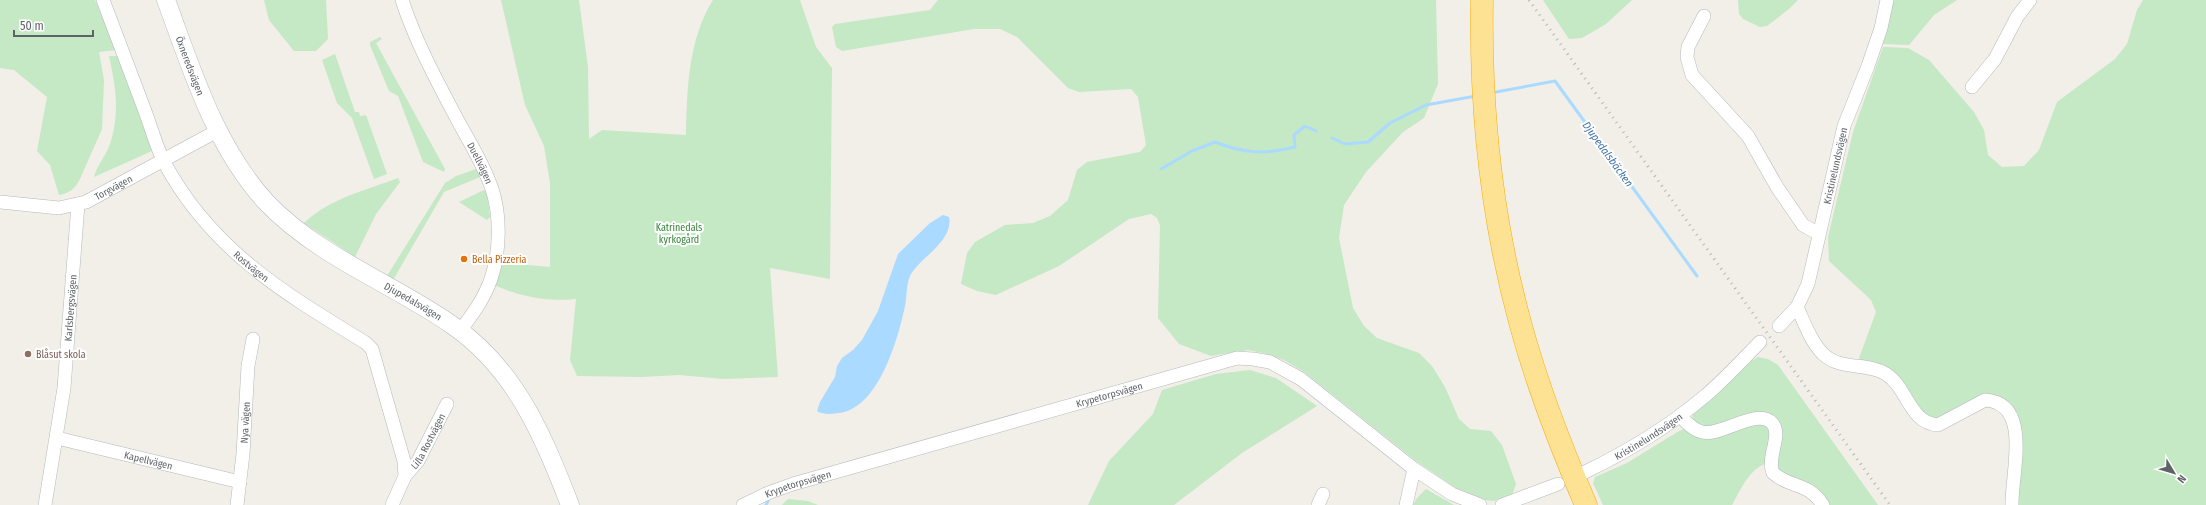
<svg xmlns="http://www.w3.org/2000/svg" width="2206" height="505" font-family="'Fira Sans Condensed',sans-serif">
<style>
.green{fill:#c5e8c5}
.water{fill:#aadaff}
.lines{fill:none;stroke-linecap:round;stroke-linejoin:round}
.stream{stroke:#aadaff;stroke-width:3}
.street-casing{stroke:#b5b8bc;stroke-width:14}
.secondary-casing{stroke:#b6babf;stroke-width:19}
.highway-casing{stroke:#f9ab00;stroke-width:23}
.street{stroke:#fff;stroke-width:13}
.secondary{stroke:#fff;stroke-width:18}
.highway{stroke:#fde293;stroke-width:22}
.rail{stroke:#b6b7b8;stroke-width:3;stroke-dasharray:1 5;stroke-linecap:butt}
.food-dot{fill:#e8710a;stroke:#fff;stroke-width:1.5}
.education-dot{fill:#8d6e63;stroke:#fff;stroke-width:1.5}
.labels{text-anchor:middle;stroke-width:4;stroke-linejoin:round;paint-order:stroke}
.street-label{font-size:10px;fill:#5f6368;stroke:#fff}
.park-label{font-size:10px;fill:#348238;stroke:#fff}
.food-label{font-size:10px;fill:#c56008;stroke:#fff;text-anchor:start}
.education-label{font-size:10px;fill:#785e54;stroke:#fff;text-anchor:start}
.water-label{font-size:11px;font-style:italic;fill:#4174aa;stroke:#fff}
</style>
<rect width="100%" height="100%" fill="#f1efe8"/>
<g class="green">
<path d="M 0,0 L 95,0 L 117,50 L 99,52 L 104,80 L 102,129 L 79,181 C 74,190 69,193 59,195 L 50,165 L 37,151 L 47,97 L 14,70 L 0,68 Z"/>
<polygon points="264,0 326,0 328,39 316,51 294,51 269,20"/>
<path d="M 501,0 L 579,0 L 588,67 L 589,139 L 602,130 L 686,135 C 687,90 688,40 713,0 L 800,0 L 816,47 L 832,68 L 830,279 L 770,268 L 778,377 L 724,379 L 679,375 L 642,377 L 577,376 L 570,360 L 576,299 C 547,302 521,297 494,285 L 493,262 L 550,267 L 550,183 L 544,146 L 525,105 Z"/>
<polygon points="938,0 1436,0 1438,84 1424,118 1403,132 1366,172 1344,205 1339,238 1353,308 1364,326 1377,338 1419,353 1432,366 1445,387 1459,419 1470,429 1491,431 1502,445 1516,484 1512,495 1495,501 1484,500 1454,487 1416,461 1304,372 1284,360 1267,354 1248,350 1211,356 1179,344 1158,318 1160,225 1157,218 1151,214 1129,219 1059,266 996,295 977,291 961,284 967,253 975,242 1005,225 1033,223 1050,216 1068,200 1077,170 1087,162 1140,152 1146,145 1138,97 1131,89 1079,92 1068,88 1017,37 1000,29 974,29 842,51 836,47 832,27 835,24 930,10"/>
<polygon points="1543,0 1632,0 1606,24 1582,38 1569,39"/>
<polygon points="1738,0 1798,0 1789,9 1767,26 1760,27 1743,19 1739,14"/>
<polygon points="1893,0 1957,0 1934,15 1909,45 1883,44"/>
<path d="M 2143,0 L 2206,0 L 2206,505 L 2017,505 C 2019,475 2035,390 1985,395 L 1937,420 L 1932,420 L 1859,358 L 1876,312 L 1871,300 L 1829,261 L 1828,237 L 1853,132 L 1883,47 L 1908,48 L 1929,60 L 1974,112 L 1984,130 L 1988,155 L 2002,167 L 2024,166 L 2039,150 L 2057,102 L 2115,59 L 2127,44 L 2137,10 Z"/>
<polygon points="380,37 382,39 376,43 445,169 444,172 423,162 398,96 389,91 370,45 370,42"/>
<polygon points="335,54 355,112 359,112 360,116 366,115 387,174 374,179 352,118 337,103 322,60"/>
<path d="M 109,56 L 118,56 L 152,151 L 94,177 C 97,165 106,156 110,144 C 120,114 116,87 109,56 Z"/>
<polygon points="476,169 480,177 444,192 393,280 387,276 445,183 456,176"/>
<path d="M 398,178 L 400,182 L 376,214 L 355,257 L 304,223 C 329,199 366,190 398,178 Z"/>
<polygon points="484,190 487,193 490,217 487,220 459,202"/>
<polygon points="1758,357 1768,359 1778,365 1878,505 1827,505 1776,471 1772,419 1712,430 1692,421 1693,414 1751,361"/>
<polygon points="1250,370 1276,378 1317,406 1242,453 1174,505 1088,505 1109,461 1153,414 1162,390 1216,374"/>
<path d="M 1761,422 L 1772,428 L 1767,463 C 1749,469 1741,489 1732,505 L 1603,505 L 1593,483 L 1595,477 L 1627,463 L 1679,431 L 1687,428 Z"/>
<polygon points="1426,489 1454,505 1413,505 1417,498"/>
<polygon points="788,499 808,501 818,505 782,505"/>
</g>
<path class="water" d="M 943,215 L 949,217 C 954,241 919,258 910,276 C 906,285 907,296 905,306 C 898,339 879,407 840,413 C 832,414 823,415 817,411 L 820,402 L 835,377 L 837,366 L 842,358 L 853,350 L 862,340 L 878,311 L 898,254 L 930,223 Z"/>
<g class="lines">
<g class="stream">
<polyline points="1496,92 1555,81 1697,276"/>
<polyline points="1332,138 1345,144 1368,142 1390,123 1426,105 1476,96"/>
<path d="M 1161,169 L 1192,151 L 1215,142 C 1243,153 1265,155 1295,147 L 1294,135 L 1305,126 L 1316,131"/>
<polyline points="766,505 768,501"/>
</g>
<g class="street-casing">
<g id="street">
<path id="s1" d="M 103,0 C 117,37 131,74 145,111 C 151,127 156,146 164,162 C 211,250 284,293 366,343 L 372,349 L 404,461 L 405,476 L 392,505"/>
<path id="s2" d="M 402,0 C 416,43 437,81 458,121 C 470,143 484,165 492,189 C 501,216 500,252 491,279 C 484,299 472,315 460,331"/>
<polyline points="1704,16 1688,47 1687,57 1692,75 1748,136 1777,187 1803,225 1819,234"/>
<polyline points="1972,87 1995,59 2017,17 2030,0"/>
<path id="s3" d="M 0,202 L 59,208 L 86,202 L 217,131"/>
<path d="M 1797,307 C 1804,322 1811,342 1823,354 C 1841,371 1867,362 1886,374 C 1908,388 1909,423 1938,425 L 1985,400 C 2033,403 2011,474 2012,505"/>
<path id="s4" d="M 1779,326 L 1797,307 L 1808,284 L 1844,126 L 1868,66 L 1881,28 L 1887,0"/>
<path d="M 1680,416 C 1686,422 1693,430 1702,432 C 1721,437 1757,407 1772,423 C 1783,435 1766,457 1773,473 C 1791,489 1807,481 1823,505"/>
<path id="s5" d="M 57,438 L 240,482"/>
<path id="s6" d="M 1583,473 C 1627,452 1668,427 1705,396 C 1724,380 1742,360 1760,342"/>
<path id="s7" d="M 405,476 L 418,461 L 447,404"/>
<path id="s8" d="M 45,505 L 64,388 L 78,204"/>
<path id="s9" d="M 237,505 L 243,454 L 248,366 L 253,339"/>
<path id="s10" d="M 743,505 L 768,493 L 793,484 L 1237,358 L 1253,359 L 1270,362 L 1301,379 L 1414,469 L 1452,494 L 1480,505"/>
<polyline points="1318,505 1323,494"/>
<polyline points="1406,505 1414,469"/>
<polyline points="1502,505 1558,484"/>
</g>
</g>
<g class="secondary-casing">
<g id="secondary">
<path id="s11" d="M 166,0 C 192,70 215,147 267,203 C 319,257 392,283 452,325 C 516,369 543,436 570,505"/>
</g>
</g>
<g class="highway-casing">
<path id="highway" d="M 1482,0 C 1480,109 1492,221 1521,326 C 1538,388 1561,447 1586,505"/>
</g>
<use href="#street" class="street"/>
<use href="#secondary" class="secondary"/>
<use href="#highway" class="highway"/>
<polyline class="rail" points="1529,0 1890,505"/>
</g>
<circle class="food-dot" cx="464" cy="259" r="4"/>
<circle class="education-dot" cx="28" cy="354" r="4"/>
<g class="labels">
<g class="street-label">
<text dy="4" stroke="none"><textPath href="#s11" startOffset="70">Öxneredsvägen</textPath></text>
<text dy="4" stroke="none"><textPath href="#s2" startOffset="181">Duellvägen</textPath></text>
<text dy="4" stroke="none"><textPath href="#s4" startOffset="173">Kristinelundsvägen</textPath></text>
<text dy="4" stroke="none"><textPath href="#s3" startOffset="118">Torgvägen</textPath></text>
<text dy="4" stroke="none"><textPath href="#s1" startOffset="310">Rostvägen</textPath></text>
<text dy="4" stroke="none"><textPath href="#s11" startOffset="405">Djupedalsvägen</textPath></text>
<text dy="4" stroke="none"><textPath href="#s8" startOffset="199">Karlsbergsvägen</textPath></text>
<text dy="4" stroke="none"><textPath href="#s10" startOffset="383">Krypetorpsvägen</textPath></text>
<text dy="4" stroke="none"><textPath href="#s9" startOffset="83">Nya vägen</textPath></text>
<text dy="4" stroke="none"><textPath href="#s6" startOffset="75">Kristinelundsvägen</textPath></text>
<text dy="4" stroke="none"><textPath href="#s7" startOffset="42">Lilla Rostvägen</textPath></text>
<text dy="4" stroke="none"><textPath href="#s5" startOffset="94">Kapellvägen</textPath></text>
<text dy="4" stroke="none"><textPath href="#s10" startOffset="59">Krypetorpsvägen</textPath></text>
</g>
<g class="park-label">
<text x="679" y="231">Katrinedals<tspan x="679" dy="12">kyrkogård</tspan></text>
</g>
<g class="food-label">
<text x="472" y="263">Bella Pizzeria</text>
</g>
<g class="education-label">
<text x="36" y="358">Blåsut skola</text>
</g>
<g class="water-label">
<text transform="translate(1608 154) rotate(54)" y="4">Djupedalsbäcken</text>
</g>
</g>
<g transform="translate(2174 473) rotate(128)" stroke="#ffffff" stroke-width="3" paint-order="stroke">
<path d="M0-3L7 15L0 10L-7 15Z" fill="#5f6368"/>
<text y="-6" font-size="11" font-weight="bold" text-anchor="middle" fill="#5f6368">N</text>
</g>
<path d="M14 30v6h79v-6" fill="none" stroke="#5f6368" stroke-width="2"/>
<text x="20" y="30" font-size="12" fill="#5f6368" stroke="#ffffff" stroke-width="3" paint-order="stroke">50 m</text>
</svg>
